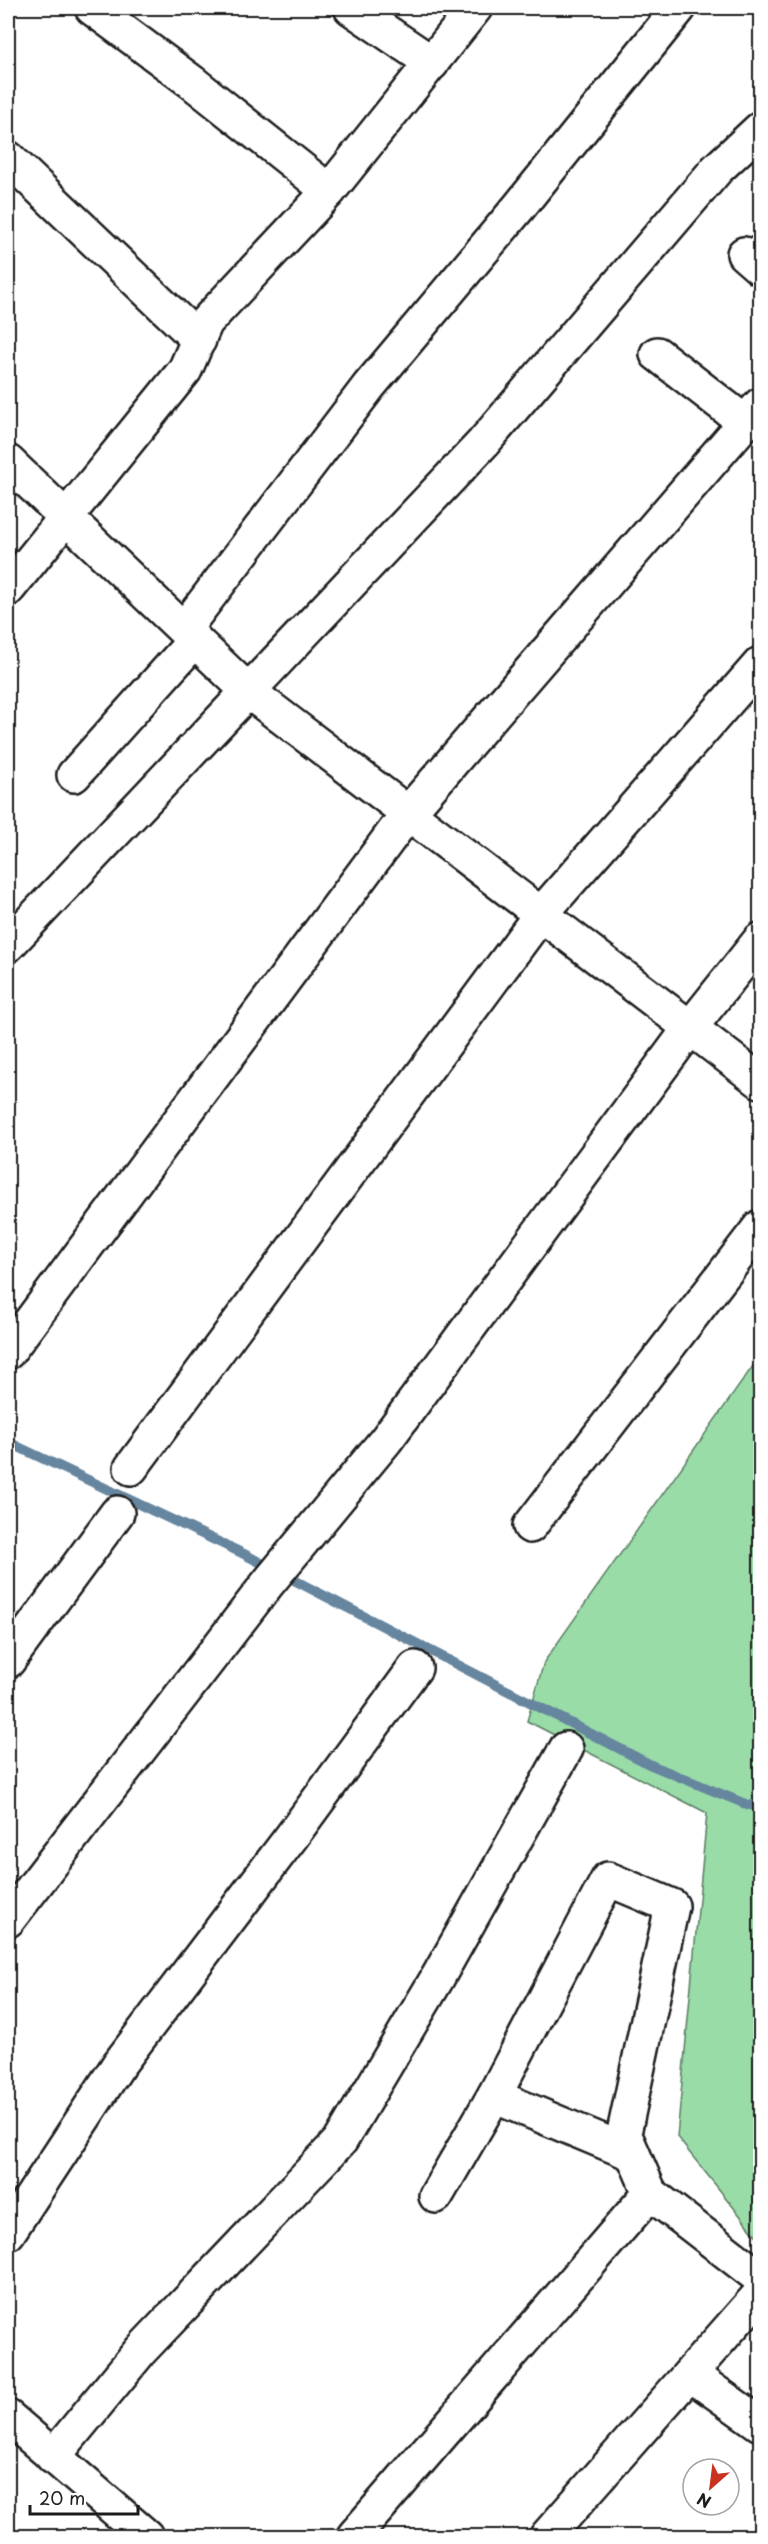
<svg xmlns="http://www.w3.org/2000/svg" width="768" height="2544" font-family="'Playpen Sans',sans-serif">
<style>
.green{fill:#99dca8;stroke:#5a7c62;stroke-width:1.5}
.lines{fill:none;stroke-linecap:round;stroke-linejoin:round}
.stream{stroke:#66859e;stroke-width:10}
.minor-casing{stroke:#1c1c1c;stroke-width:38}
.minor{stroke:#fff;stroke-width:33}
</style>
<rect width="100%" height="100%" fill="#fff"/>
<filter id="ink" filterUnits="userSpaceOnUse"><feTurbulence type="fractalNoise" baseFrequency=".0167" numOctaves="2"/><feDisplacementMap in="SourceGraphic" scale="12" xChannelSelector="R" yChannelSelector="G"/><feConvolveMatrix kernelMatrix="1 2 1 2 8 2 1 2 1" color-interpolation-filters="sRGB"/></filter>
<g filter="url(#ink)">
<polygon class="green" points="760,1356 760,2237 759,2239 677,2137 707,1813 527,1721 544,1662"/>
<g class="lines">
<polyline class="stream" points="8,1442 244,1554 651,1765 748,1805 760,1805"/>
<g class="minor-casing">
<g id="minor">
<polyline points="92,8 192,82 329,191"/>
<polyline points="351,8 432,63"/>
<polyline points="8,158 199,340"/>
<polyline points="744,254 760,268"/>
<polyline points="657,354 746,423"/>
<polyline points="8,462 249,692 760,1081"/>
<polyline points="8,589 185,370 206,322 329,191 475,8"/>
<polyline points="184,629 369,386 519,207 679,8"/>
<polyline points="74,775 195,640"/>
<polyline points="8,945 483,443 717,169 760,129"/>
<polyline points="8,1352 408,813 760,405"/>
<polyline points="131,1468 541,914 760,664"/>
<polyline points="530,1526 760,1227"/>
<polyline points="8,1661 117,1513"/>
<polyline points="8,1920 268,1583 386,1440 690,1028 760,940"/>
<polyline points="494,2096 633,2154"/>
<polyline points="436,2196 494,2096 608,1879 672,1906 624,2133 650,2193"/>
<polyline points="8,2233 119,2064 292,1836 415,1668"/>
<polyline points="690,2374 760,2424"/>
<polyline points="8,2417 146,2536"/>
<polyline points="53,2457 141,2350 341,2140 438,1977 566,1749"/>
<polyline points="354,2536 650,2193 760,2278"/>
<polyline points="547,2536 760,2294"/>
</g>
</g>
<use href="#minor" class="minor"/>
</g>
</g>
<rect width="768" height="2544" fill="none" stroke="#fff" stroke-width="30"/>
<rect x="15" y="15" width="738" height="2514" fill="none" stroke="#1c1c1c" stroke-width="2" filter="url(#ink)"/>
<g transform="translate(711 2487) rotate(208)"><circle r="28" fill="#ffffff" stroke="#a4a4a4" stroke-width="1.5"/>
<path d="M0-4.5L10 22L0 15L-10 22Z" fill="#c8321e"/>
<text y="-9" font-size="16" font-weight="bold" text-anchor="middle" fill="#1c1c1c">N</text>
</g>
<path d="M30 2505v9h108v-9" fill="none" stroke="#1c1c1c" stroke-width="3"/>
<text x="39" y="2505" font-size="18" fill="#1c1c1c" stroke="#ffffff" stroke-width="4.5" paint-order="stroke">20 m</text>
</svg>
